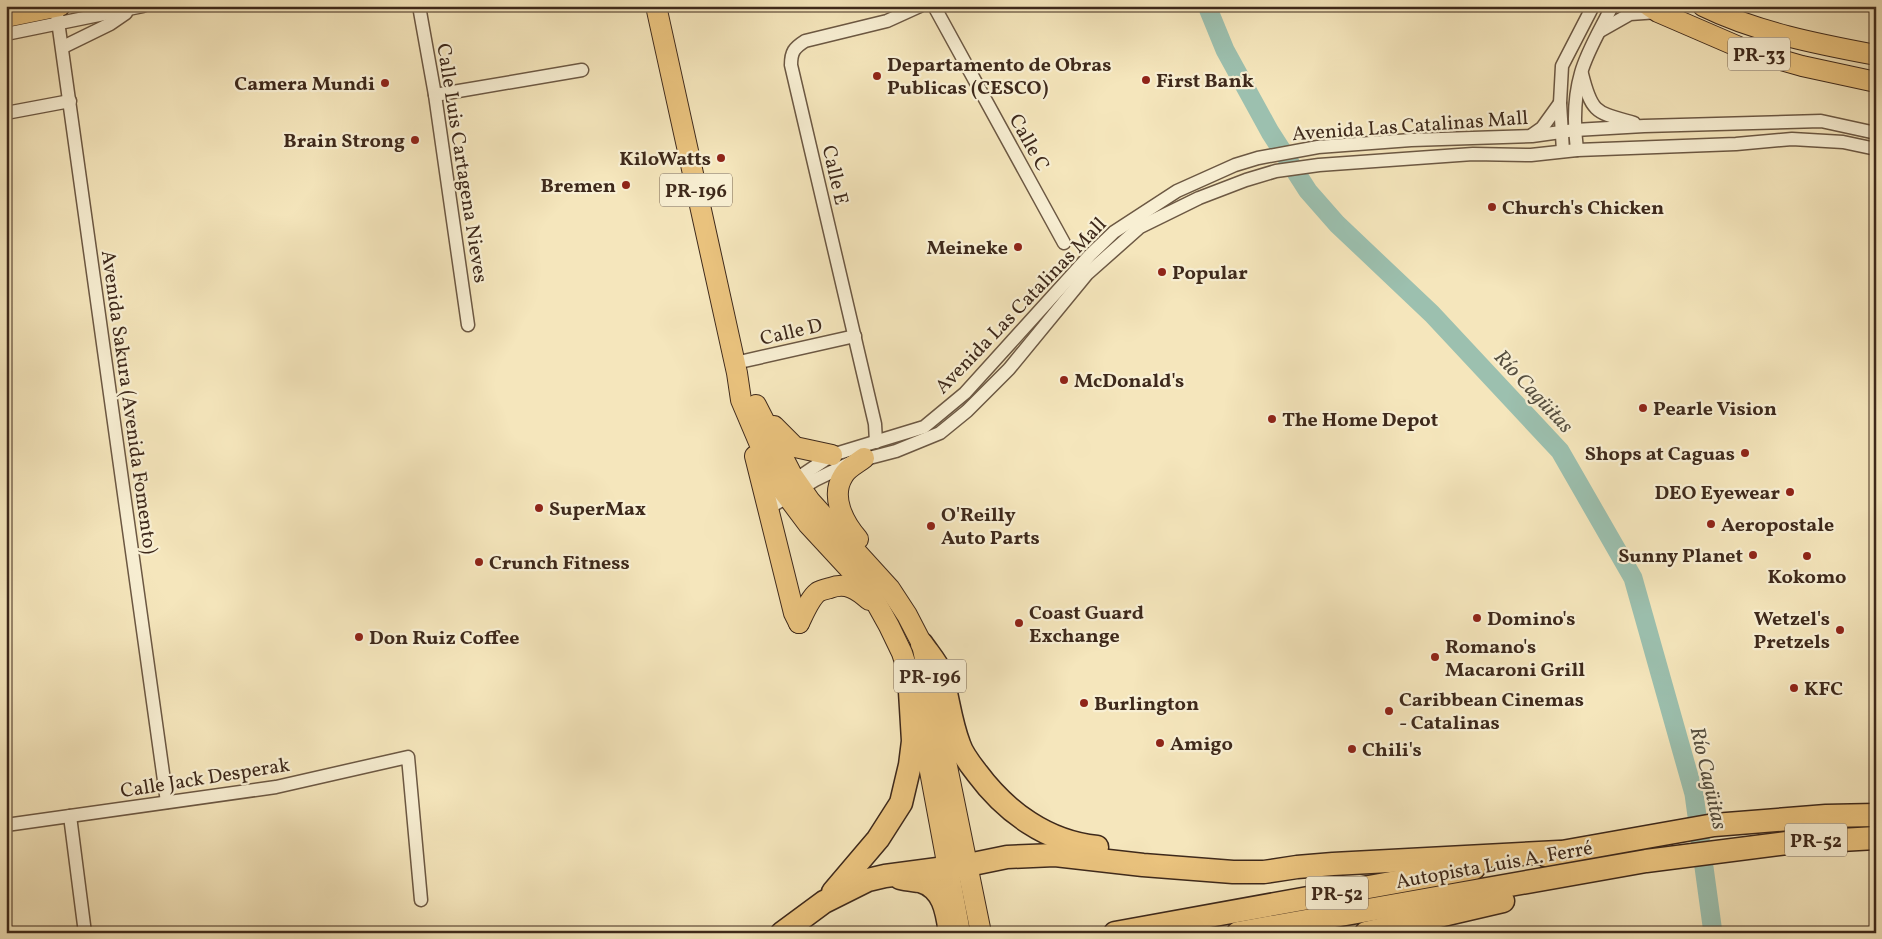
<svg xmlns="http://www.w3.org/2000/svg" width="1882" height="939" font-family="Vollkorn,serif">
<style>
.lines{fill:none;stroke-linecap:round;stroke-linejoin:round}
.river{stroke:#9cc0af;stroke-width:19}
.minor-casing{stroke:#6c5843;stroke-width:15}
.primary-casing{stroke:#3e291b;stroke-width:22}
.motorway-casing{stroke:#3e291b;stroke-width:25}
.minor{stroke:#f8efd3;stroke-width:12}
.primary{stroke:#eac37e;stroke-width:20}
.motorway{stroke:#eac37e;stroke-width:22}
.poi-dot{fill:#8f2418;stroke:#f8efd3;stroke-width:2}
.labels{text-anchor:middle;stroke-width:4.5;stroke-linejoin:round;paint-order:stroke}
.shield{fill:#f8efd3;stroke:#766452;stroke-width:1}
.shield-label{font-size:19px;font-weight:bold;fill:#3e291b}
.poi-label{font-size:20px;font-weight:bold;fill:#3e291b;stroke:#f8efd3;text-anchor:start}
.street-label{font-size:20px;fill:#3e291b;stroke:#f8efd3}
.water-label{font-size:21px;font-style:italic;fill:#564f40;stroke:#f8efd3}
</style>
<rect width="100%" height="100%" fill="#f5e6bc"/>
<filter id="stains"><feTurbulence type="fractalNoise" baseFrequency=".004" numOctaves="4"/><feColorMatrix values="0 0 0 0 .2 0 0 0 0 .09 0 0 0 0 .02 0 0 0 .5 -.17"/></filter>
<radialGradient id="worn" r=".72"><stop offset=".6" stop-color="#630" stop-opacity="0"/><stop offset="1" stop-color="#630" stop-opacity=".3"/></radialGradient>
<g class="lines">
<polyline class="river" points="1207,6 1225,50 1270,132 1308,191 1337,224 1432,314 1560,451 1633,578 1694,794 1713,933"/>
<g class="minor-casing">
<g id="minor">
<polyline points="419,6 435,95 468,325"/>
<polyline points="934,6 1064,243"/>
<polyline points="56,7 167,802"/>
<polyline points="1600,31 1630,14 1658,12"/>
<polyline points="6,34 143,6"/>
<polyline points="63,47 110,24 126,13"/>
<path d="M 1582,74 C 1592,114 1596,112 1634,123"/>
<polyline points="435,95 582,70"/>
<polyline points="6,113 70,101"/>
<polyline points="1532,135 1542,128 1560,103"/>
<path d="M 1577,150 C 1574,126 1574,97 1581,73 C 1587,51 1602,27 1612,6"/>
<polyline points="1563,151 1560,103 1562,66 1593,6"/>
<polyline points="735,363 855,336"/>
<path d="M 876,442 L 875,424 L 791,65 C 791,52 794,48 805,41 L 887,21 L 920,6"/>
<polyline points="789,484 832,455 924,427 965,393 1090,255 1114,232 1177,191 1235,165 1258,158 1318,147 1411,140 1532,136 1575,130 1644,126 1821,121 1876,133"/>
<polyline points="767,509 815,480 850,463 896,451 940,433 967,411 1009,369 1087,274 1140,227 1199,198 1246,180 1276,171 1319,165 1473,154 1531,155 1577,150 1736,144 1792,139 1843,142 1876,149"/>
<polyline points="70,816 85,933"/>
<polyline points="6,825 276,787 408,757 421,900"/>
</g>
</g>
<g class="primary-casing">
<g id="primary">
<polyline points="656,6 737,373 741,400 775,480 808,524 869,590 889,626 902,653 916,696 959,927"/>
<polyline points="1649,6 1658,12 1746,50 1802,66 1876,82"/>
<path d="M 1703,6 C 1756,32 1817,44 1876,55"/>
<polyline points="6,17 60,6"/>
<polyline points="756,405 792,475 810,501 890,589 907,615 922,644 981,933"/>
<polyline points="774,426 795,447 832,455"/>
<polyline points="755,456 794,613 799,623"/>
<path d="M 858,539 C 844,523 830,497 843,476 C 847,468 858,463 864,458"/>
<path d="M 799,623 C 804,613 810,598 818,592 C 821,590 826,589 830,588 C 846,582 857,589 869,600"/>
</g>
</g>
<g class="motorway-casing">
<g id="motorway">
<path d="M 922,644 C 928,653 937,663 941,673 C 948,696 950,721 959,744 C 962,754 970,764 977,773 C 1006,812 1047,842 1097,847"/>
<polyline points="1545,855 1714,825 1826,816 1876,815"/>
<path d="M 900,878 C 907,880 913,880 920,881 C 944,888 947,912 950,933"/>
<polyline points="833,892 878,839 901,803 910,765 913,741 909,675"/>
<polyline points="782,933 824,902 868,880 885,876 968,865 1007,857 1055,855 1143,865 1233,872 1264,872 1297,867 1333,864 1559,852"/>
<polyline points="1115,933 1474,868"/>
<polyline points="1238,933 1646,861 1787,843 1876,838"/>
<polyline points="1366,933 1503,901"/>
</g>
</g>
<use href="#minor" class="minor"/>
<use href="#primary" class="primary"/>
<use href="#motorway" class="motorway"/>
</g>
<g class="poi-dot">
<circle cx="877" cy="76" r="5"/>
<circle cx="1146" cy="80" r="5"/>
<circle cx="385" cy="83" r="5"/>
<circle cx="415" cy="140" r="5"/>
<circle cx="721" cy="158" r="5"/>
<circle cx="626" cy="185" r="5"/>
<circle cx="1492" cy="207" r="5"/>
<circle cx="1018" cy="247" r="5"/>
<circle cx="1162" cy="272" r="5"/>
<circle cx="1064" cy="380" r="5"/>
<circle cx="1643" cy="408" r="5"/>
<circle cx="1272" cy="419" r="5"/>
<circle cx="1745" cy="453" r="5"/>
<circle cx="1790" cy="492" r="5"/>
<circle cx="539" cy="508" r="5"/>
<circle cx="1711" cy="524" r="5"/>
<circle cx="931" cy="526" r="5"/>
<circle cx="1753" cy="555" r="5"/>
<circle cx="1807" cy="556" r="5"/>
<circle cx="479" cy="562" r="5"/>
<circle cx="1477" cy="618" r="5"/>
<circle cx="1019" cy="623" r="5"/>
<circle cx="1840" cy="630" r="5"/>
<circle cx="359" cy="637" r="5"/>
<circle cx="1435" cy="657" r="5"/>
<circle cx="1794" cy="688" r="5"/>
<circle cx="1084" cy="703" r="5"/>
<circle cx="1389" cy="711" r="5"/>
<circle cx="1160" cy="743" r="5"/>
<circle cx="1352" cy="749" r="5"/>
</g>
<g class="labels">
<g class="shield">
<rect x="1728" y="37.5" width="62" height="33" rx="4"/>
<rect x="660" y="173.5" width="72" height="33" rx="4"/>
<rect x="894" y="659.5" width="72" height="33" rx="4"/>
<rect x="1785" y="823.5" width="62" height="33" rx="4"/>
<rect x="1306" y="876.5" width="62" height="33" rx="4"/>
</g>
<g class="shield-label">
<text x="1759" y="61">PR-33</text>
<text x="696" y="197">PR-196</text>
<text x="930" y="683">PR-196</text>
<text x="1816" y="847">PR-52</text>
<text x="1337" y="900">PR-52</text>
</g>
<g class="poi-label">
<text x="887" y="71">Departamento de Obras<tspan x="887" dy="23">Publicas (CESCO)</tspan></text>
<text x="1156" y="87">First Bank</text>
<text x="375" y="90" text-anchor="end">Camera Mundi</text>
<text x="405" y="147" text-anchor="end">Brain Strong</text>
<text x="711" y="165" text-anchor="end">KiloWatts</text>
<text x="616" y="192" text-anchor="end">Bremen</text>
<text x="1502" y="214">Church's Chicken</text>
<text x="1008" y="254" text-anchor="end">Meineke</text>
<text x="1172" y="279">Popular</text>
<text x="1074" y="387">McDonald's</text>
<text x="1653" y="415">Pearle Vision</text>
<text x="1282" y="426">The Home Depot</text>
<text x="1735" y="460" text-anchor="end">Shops at Caguas</text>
<text x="1780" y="499" text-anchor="end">DEO Eyewear</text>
<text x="549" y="515">SuperMax</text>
<text x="941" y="521">O'Reilly<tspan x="941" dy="23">Auto Parts</tspan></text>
<text x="1721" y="531">Aeropostale</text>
<text x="1743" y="562" text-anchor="end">Sunny Planet</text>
<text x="489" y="569">Crunch Fitness</text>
<text x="1807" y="583" text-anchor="middle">Kokomo</text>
<text x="1029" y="619">Coast Guard<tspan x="1029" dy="23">Exchange</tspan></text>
<text x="1487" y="625">Domino's</text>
<text x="1830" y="625" text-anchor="end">Wetzel's<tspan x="1830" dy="23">Pretzels</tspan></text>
<text x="369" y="644">Don Ruiz Coffee</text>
<text x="1445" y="653">Romano's<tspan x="1445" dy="23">Macaroni Grill</tspan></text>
<text x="1804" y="695">KFC</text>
<text x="1399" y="706">Caribbean Cinemas<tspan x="1399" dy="23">- Catalinas</tspan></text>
<text x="1094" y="710">Burlington</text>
<text x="1170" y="750">Amigo</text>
<text x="1362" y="756">Chili's</text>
</g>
<g class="street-label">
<text transform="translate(1410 125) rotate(-4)" y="7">Avenida Las Catalinas Mall</text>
<text transform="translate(1030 142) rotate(61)" y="7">Calle C</text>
<text transform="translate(463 163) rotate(81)" y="7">Calle Luis Cartagena Nieves</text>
<text transform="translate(836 175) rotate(77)" y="7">Calle E</text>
<text transform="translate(1020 305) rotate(-46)" y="7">Avenida Las Catalinas Mall</text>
<text transform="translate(791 331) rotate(-13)" y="7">Calle D</text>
<text transform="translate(130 402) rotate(82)" y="7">Avenida Sakura (Avenida Fomento)</text>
<text transform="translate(205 777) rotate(-9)" y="7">Calle Jack Desperak</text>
<text transform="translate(1494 864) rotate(-10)" y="7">Autopista Luis A. Ferré</text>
</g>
<g class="water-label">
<text transform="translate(1534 391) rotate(47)" y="7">Río Cagüitas</text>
<text transform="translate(1709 778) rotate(77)" y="7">Río Cagüitas</text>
</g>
</g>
<rect width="1882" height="939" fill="none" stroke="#f5e6bc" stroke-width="25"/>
<rect x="8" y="8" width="1867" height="924" fill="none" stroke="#3e291b" stroke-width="2.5"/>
<rect x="12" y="12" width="1857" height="914" fill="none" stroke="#3e291b"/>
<rect width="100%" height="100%" filter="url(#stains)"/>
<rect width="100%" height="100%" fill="url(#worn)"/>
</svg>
